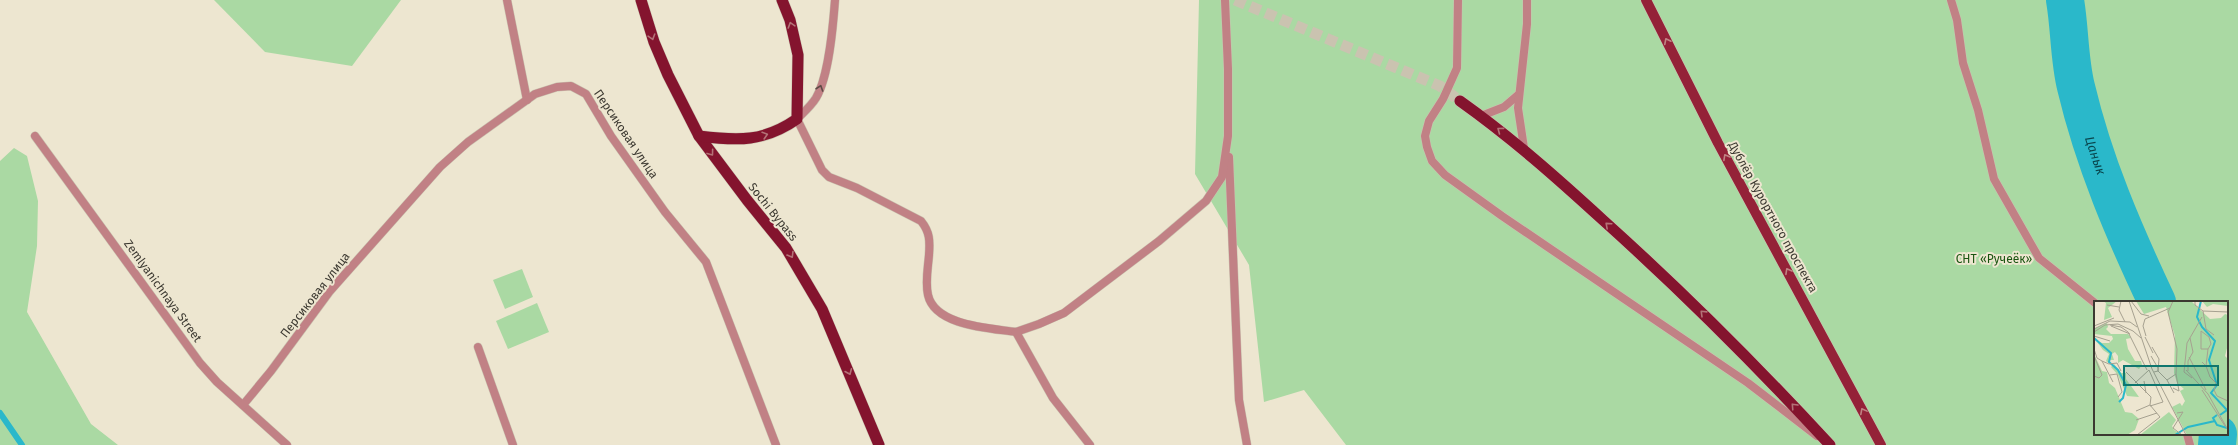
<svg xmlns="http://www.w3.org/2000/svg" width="2238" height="445" font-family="'Fira Sans',sans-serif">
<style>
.green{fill:#aad9a3;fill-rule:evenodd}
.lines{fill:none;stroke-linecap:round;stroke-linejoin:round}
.stream{stroke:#2ab8ca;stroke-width:6}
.river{stroke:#2ab8ca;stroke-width:38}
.trunk-tunnel{stroke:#cac3b0;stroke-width:11;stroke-dasharray:11 5.5;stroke-linecap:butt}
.service-casing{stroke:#cac3b0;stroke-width:9}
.minor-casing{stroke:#cac3b0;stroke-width:9}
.tertiary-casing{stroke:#cac3b0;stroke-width:9}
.primary-casing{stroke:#cac3b0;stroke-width:11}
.trunk-casing{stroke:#cac3b0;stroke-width:12}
.service{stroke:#c18185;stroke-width:8}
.minor{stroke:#c18185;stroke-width:8}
.tertiary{stroke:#c18185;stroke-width:8}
.primary{stroke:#942238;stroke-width:10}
.trunk{stroke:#84142e;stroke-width:11}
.oneway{stroke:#b37277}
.oneway2{stroke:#c08484}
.oneway3{stroke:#5d4b46}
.labels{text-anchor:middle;stroke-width:4;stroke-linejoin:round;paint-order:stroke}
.street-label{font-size:12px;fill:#3c3931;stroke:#ede6d0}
.park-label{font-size:12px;fill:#1a5511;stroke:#ede6d0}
.water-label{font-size:13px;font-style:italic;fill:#09454d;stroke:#ede6d0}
.inset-river{fill:none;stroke:#2ab8ca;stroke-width:2}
.inset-road{fill:none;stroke:#a6a190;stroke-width:1}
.view{fill:#0f766e;fill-opacity:0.15;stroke:#0f766e;stroke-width:2}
.inset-edge{fill:none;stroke:#3c3931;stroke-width:2}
</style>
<rect width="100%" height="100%" fill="#ede6d0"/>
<g class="green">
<polygon points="214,0 401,0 352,66 265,52"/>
<path d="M 1199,0 L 2238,0 L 2238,445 L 1346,445 L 1304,390 L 1264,402 L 1249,265 L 1195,174 ZM 2095,302 L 2227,302 L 2227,434 L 2095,434 Z"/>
<polygon points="14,148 27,156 38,201 37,246 27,312 91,424 118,445 0,445 0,161"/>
<polygon points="522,269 533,297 505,309 493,280"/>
<polygon points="537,303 549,332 508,349 496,321"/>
</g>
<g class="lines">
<polyline class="stream" points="0,413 22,445"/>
<g class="river">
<path id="s1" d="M 2065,0 C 2070,29 2069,59 2076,87 C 2094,163 2124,232 2157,302"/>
<polyline points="2217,445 2218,434"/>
</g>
<polyline class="trunk-tunnel" points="1235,0 1440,86 1460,101"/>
<g class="service-casing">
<g id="service">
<polyline points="1458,0 1457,68 1443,99 1429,121 1425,136 1427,147 1432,161 1445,175 1502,216 1748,383 1817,436"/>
<polyline points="1951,0 1957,20 1963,63 1978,110 1994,179 2039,258 2095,303"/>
<polyline points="1481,116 1504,107 1518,95"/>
<path d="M 797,119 L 822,170 L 829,177 L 857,188 L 921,221 C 930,232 930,241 929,255 C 928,268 925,282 928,295 C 935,326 990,328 1016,332"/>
<polyline points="1524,148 1518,108 1527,24 1527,0"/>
<polyline points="1229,157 1239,400 1247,445"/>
<polyline points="2187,434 2190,445"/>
<polyline points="1090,445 1053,398 1016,332 1039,324 1064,313 1159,241 1206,201 1222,177 1228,136 1228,69 1225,0"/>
</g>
</g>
<g class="minor-casing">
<g id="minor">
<polyline points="507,0 527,100"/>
<polyline points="35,136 200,363 217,382 287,445"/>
<polyline points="478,347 513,445"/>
<polyline points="243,405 271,371 330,291 440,167 468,142 535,94 557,87 571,86 586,94 611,136 665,212 706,262 776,445"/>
</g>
</g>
<g class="tertiary-casing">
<path id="tertiary" d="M 797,119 C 804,112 811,106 816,98 C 829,76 833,27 835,0"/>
</g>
<g class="primary-casing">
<polyline id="primary" points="1646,0 1718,143 1881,445"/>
</g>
<g class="trunk-casing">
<g id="trunk">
<polyline points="641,0 654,42 668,75 699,136 747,200 786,248 822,309 879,445"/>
<path d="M 1460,101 C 1512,138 1557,178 1604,221 C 1683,292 1758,367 1830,445"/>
<path d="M 699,136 C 738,141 764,142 797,119 L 798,55 L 790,20 L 782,0"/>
</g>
</g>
<use href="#service" class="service"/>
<use href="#minor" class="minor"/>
<use href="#tertiary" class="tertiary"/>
<use href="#primary" class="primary"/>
<use href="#trunk" class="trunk"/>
</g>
<defs><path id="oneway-chevron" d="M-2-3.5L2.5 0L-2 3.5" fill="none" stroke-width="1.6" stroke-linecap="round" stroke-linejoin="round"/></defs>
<g class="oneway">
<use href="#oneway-chevron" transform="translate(791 25) rotate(-107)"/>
<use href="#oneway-chevron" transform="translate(652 37) rotate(73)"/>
<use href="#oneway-chevron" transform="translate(1500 130) rotate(-143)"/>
<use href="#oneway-chevron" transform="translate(765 135) rotate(-17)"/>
<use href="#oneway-chevron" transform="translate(711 153) rotate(54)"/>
<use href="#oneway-chevron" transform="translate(1608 225) rotate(-138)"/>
<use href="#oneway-chevron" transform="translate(791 255) rotate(59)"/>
<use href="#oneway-chevron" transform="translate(1703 313) rotate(-136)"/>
<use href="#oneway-chevron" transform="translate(849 372) rotate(67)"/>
<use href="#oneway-chevron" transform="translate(1794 406) rotate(-133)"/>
</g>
<g class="oneway2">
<use href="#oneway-chevron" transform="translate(1667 41) rotate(-117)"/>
<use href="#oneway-chevron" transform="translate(1726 157) rotate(-119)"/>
<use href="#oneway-chevron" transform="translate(1788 271) rotate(-119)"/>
<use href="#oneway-chevron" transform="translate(1863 411) rotate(-118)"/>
</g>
<use class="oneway3" href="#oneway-chevron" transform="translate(820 88) rotate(-71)"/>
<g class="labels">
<g class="street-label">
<text transform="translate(626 134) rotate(56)" y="4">Персиковая улица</text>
<text transform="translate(773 212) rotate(51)" y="4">Sochi Bypass</text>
<text transform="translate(1773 217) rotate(61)" y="4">Дублёр Курортного проспекта</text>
<text transform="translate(163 291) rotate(54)" y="4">Zemlyanichnaya Street</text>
<text transform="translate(315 295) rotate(-52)" y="4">Персиковая улица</text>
</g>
<g class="park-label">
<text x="1994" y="263">СНТ «Ручеёк»</text>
</g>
<g class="water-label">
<text dy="5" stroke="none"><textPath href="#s1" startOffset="159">Цанык</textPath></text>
</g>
</g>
<g transform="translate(2094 301)">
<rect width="134" height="134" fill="#ede6d0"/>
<path d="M 9,0 L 23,0 L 14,7 L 18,16 L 10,19 L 12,2 ZM 42,0 L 97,0 L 116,18 L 127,17 L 131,13 L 134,14 L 134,43 L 131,55 L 134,58 L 134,134 L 93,134 L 78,106 L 86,102 L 88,105 L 91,100 L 86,90 L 90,88 L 83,82 L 80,72 L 81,35 L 72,6 L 50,13 ZM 108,0 L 134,0 L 134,5 L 119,3 L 113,6 ZM 13,22 L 14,26 L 12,28 L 17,33 L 34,33 L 37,37 L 32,38 L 34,48 L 41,60 L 47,60 L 48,64 L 45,68 L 29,59 L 24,62 L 24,55 L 21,51 L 18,53 L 20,59 L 16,59 L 16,63 L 12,60 L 15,53 L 9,49 L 1,38 L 8,42 L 15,42 L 19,38 L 18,35 L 0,33 L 0,28 ZM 0,53 L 8,70 L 13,71 L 15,82 L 21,87 L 31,111 L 38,112 L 45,118 L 41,129 L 33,134 L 0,134 ZM 20,63 L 27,72 L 32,72 L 32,78 L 45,96 L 33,95 L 24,74 L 17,66 ZM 75,111 L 82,119 L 78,125 L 80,129 L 89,134 L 46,134 Z" fill="#aad9a3"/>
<path class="inset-river" d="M 107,0 L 103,16 L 108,26 L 121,40 L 115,59 L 123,84 L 117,92 L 133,109 L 126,114M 0,37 L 17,52 L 15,61 L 24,69 L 32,84 L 29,97 L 25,101M 123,114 L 119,117 L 123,124 L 133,127M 81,134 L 94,126 L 121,120"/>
<path class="inset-road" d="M 27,0 L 25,9 L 31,21M 35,0 L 58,68 L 92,134M 37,0 L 47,13 L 55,15M 101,0 L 101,4 L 109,10 L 134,11M 13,4 L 25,6M 76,7 L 74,11 L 83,48 L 82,73 L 73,79 L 80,92M 109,10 L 112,28 L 120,34M 16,24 L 27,26 L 34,31 L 53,69M 0,25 L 20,17M 17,25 L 36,33M 0,28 L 16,20 L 36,21 L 43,26M 107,30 L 115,36 L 117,43 L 114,48 L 107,48 ZM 0,31 L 11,24 L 24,23 L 39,30 L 47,37M 0,35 L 16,40M 52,35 L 49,25 L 51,18 L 76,7 L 79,0M 51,36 L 59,52M 58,46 L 65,58 L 64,70 L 73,79M 0,48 L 3,57 L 8,60M 0,55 L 8,74 L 5,77 L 0,75M 57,55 L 64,67 L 64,70 L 60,71M 95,56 L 112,89M 108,61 L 112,65 L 114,48M 112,65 L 116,76 L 122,82 L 120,89 L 123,95 L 134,100M 92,69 L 114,93 L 134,129M 94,70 L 94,60 L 99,51 L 96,37M 32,71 L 57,96 L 56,104 L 66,116 L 43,134M 16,74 L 23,73 L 28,91 L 24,96M 98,77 L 90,71 L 93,42 L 108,16M 50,80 L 52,92M 19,81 L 8,60 L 15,63 L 23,62 L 27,70M 41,82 L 55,69 L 69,101 L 56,105M 79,87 L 85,90 L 82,73M 108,89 L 131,125M 42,110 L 56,104M 83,112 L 89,111 L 79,127 L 88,134M 42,119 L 63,112"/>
<path class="view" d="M 30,65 L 124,65 L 124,84 L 30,84 Z"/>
<rect width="134" height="134" class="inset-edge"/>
</g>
</svg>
